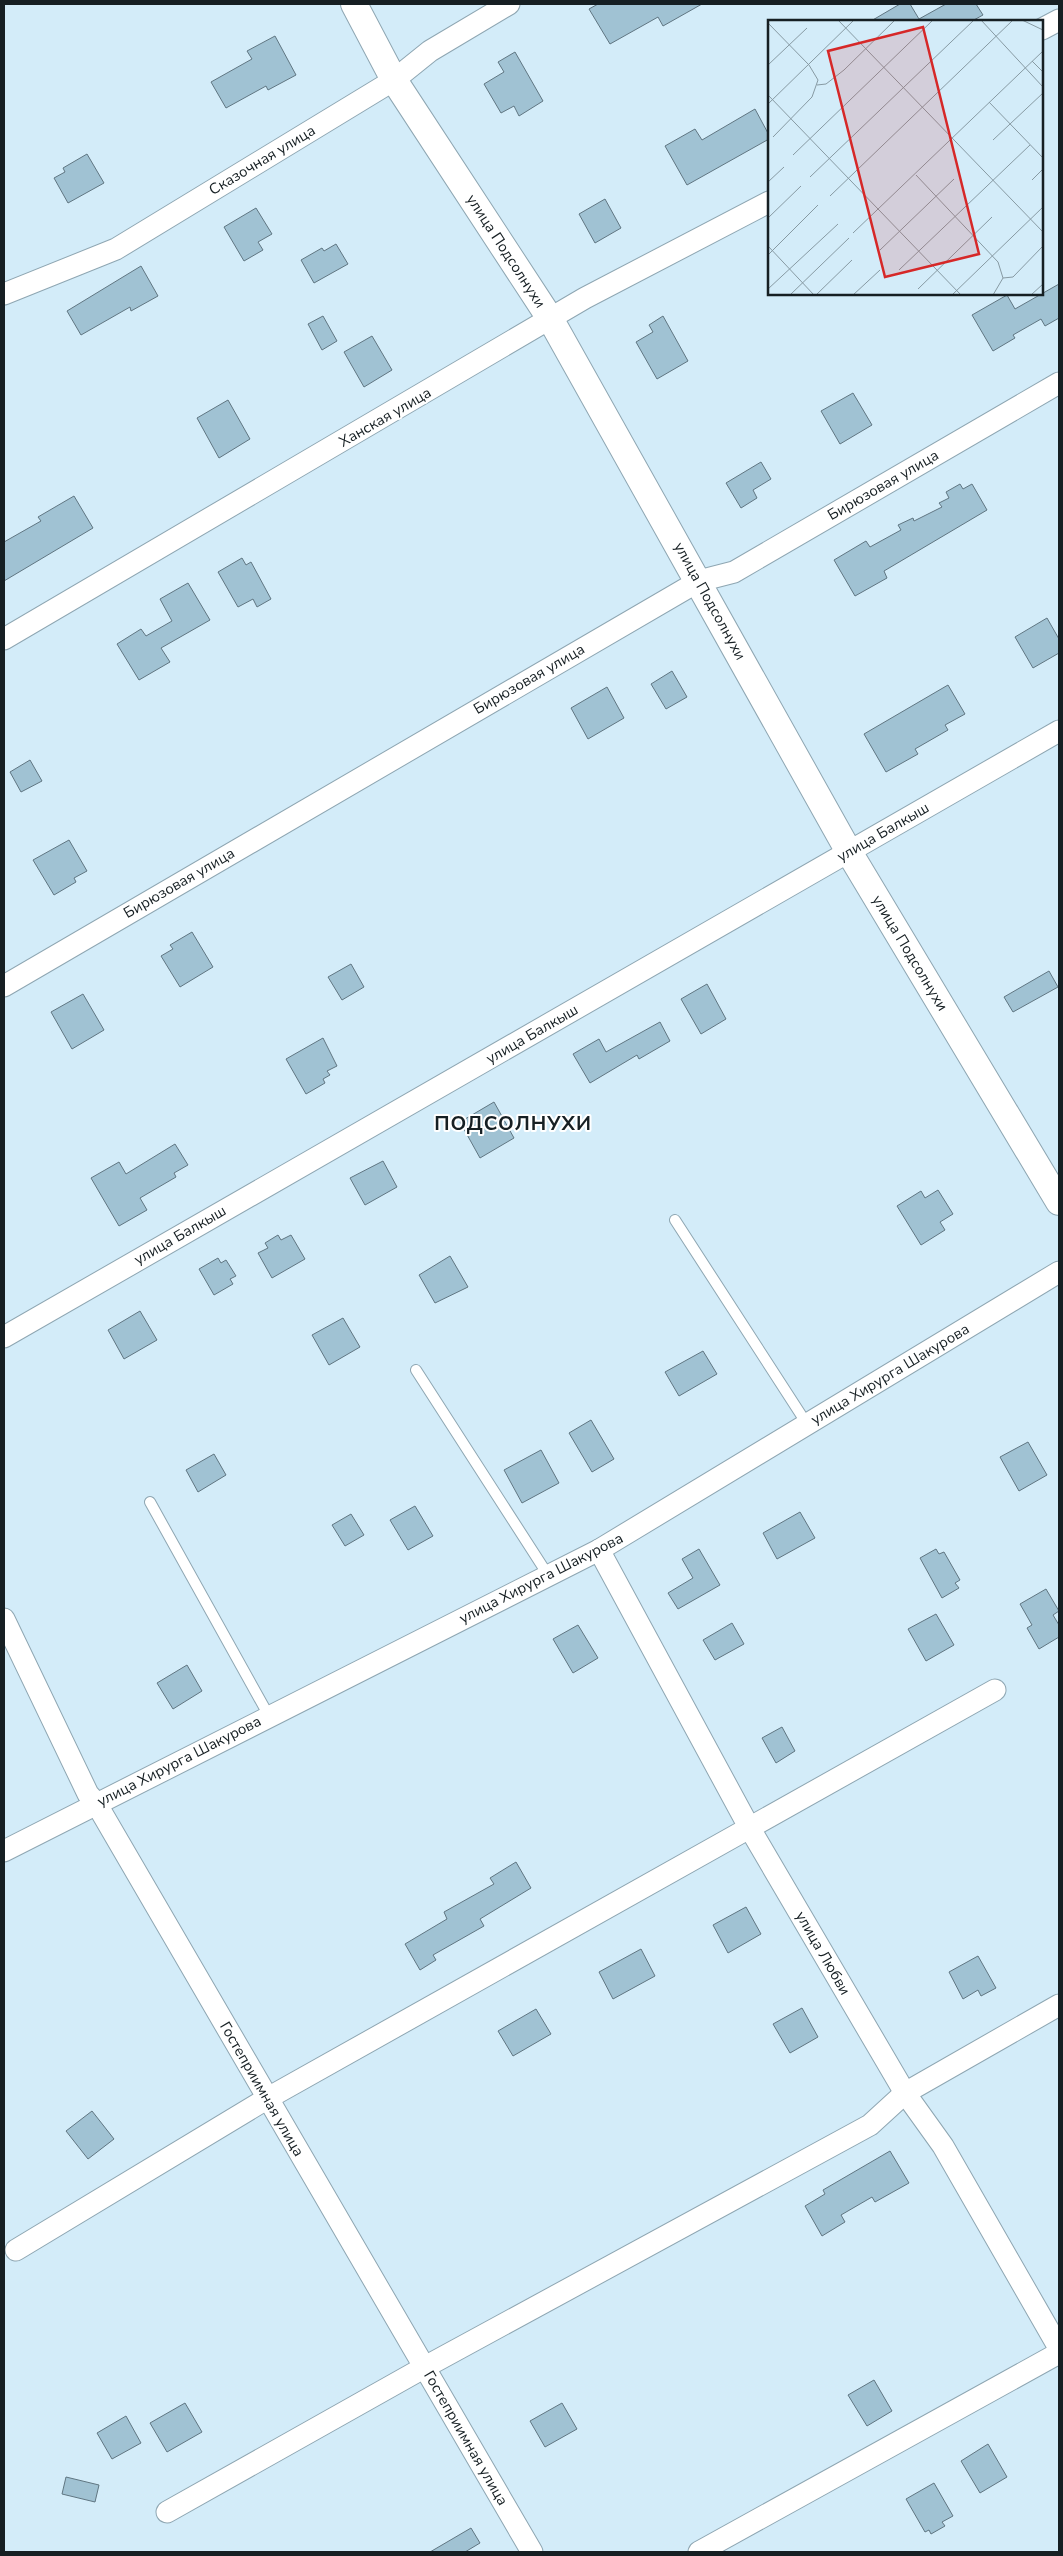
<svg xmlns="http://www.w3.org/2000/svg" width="1063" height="2556" font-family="'Nunito Sans',sans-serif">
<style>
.building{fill:#a0c2d3;stroke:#607682}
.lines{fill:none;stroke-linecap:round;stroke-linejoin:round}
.service-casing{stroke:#8ea6b2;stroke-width:12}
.minor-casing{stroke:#8ea6b2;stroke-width:23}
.tertiary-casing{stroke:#8ea6b2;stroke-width:28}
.service{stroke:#fff;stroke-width:10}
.minor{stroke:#fff;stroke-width:21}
.tertiary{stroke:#fff;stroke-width:26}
.labels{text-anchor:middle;stroke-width:4;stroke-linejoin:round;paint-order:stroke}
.street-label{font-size:15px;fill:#161f23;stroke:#fff}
.district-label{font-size:20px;font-weight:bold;letter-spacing:1px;fill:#161f23;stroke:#fff}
.inset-road{fill:none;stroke:#879aa3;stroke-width:1}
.view{fill:#d62828;fill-opacity:0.15;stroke:#d62828;stroke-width:2.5}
.inset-edge{fill:none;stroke:#161f23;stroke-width:2.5}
</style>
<rect width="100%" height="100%" fill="#d3ecf9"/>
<g class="building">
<polygon points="598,4 702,4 663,26 658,17 610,44 589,9"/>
<polygon points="900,4 910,4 919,19 946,4 976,4 983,15 972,21 871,21"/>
<polygon points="275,36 296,75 268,90 266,86 226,108 211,82 252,59 247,51"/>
<polygon points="515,52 543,101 519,116 514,106 501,113 484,84 504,72 498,62"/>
<polygon points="755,109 769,135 769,139 687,185 665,146 695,129 702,140"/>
<polygon points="87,154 104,183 68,203 54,178 65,172 63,168"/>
<polygon points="605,199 621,228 595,243 579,214"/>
<polygon points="256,208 272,234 258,242 263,250 244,261 224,227"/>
<polygon points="336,244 348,264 314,283 301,260 322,248 324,251"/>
<polygon points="141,266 158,296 131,311 130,307 81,335 67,311"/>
<polygon points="1059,284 1059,318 1045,326 1041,319 1013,335 1015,338 993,351 972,315 1007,295 1015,309"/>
<polygon points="323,316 337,341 322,350 308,324"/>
<polygon points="663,316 688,361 657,379 636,342 653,332 649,325"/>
<polygon points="372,336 392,370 364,387 344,352"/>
<polygon points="853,393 872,425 840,444 821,411"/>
<polygon points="228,400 250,439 219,458 197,418"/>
<polygon points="761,462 771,479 753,490 757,498 741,508 726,483"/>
<polygon points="960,484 963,489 972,484 987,510 884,571 887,578 855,596 834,560 866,541 870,547 901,530 898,525 913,518 914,521 942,507 939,503 949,498 946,492"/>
<polygon points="74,496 93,528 4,581 4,542 41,521 38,517"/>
<polygon points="242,558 246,565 251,562 271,599 257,607 253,599 238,607 218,572"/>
<polygon points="188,583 210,620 161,648 170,662 139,680 117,644 141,629 146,636 172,621 160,599"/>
<polygon points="1047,618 1059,639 1059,653 1033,668 1015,637"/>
<polygon points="672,671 687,697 666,709 651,684"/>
<polygon points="948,685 965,714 945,725 948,730 915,749 918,754 886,772 864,734"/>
<polygon points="607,687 624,718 588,739 571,708"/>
<polygon points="30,760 42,781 21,792 10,772"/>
<polygon points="69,840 87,871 74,878 76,882 54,895 33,860"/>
<polygon points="192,932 213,967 180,987 161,956 173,949 170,945"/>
<polygon points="351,964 364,987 342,1000 328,977"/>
<polygon points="1049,971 1058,987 1013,1012 1004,997"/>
<polygon points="707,984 726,1019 701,1034 681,999"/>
<polygon points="83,994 104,1030 72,1049 51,1012"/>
<polygon points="660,1022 670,1041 639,1059 637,1055 590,1083 573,1054 599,1039 606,1052"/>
<polygon points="323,1038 337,1066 327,1071 330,1075 323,1079 325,1083 306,1094 286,1059"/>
<polygon points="494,1102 514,1138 480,1158 460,1122"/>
<polygon points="175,1144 188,1165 174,1173 176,1177 140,1198 147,1210 119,1226 91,1178 119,1162 126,1174"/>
<polygon points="383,1161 397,1187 365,1205 350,1178"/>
<polygon points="938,1190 953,1214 940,1222 945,1230 921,1245 897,1206 921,1191 925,1198"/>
<polygon points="278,1235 281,1240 291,1235 305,1259 272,1278 258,1253 268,1248 265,1243"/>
<polygon points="450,1256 468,1287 435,1303 419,1275"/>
<polygon points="218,1258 221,1263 226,1260 236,1276 230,1279 233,1284 214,1295 199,1269"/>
<polygon points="140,1311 157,1340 124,1359 108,1330"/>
<polygon points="343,1318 360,1347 329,1365 312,1335"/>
<polygon points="703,1351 717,1374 679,1396 665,1372"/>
<polygon points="591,1420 614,1459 592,1472 569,1433"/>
<polygon points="1028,1442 1047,1475 1019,1491 1000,1457"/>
<polygon points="541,1450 559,1483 522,1503 504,1470"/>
<polygon points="214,1454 226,1475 198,1492 186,1470"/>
<polygon points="415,1506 433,1536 408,1550 390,1520"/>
<polygon points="800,1512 815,1538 777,1559 763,1533"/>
<polygon points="351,1514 364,1535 345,1546 332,1525"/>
<polygon points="699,1549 720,1585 678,1609 668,1593 693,1578 682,1559"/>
<polygon points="936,1549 939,1554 944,1552 960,1580 955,1583 959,1588 942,1598 920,1558"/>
<polygon points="1046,1589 1059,1611 1053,1615 1059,1625 1059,1637 1039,1649 1027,1628 1032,1625 1020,1604"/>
<polygon points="936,1614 954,1645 926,1661 908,1629"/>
<polygon points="732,1623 744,1644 715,1660 703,1640"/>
<polygon points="578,1625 598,1658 573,1673 553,1639"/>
<polygon points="187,1665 202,1691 173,1709 157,1683"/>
<polygon points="782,1727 795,1751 776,1763 762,1738"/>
<polygon points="516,1862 531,1888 480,1919 484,1926 433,1955 436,1960 420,1970 405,1944 447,1919 444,1912 494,1884 490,1878"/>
<polygon points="746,1907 761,1934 728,1953 713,1925"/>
<polygon points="641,1949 655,1976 613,1999 599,1972"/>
<polygon points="978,1956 996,1988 981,1996 978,1990 963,1999 949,1972"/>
<polygon points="802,2008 818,2037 790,2053 773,2024"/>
<polygon points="536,2009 551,2034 513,2056 498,2031"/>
<polygon points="92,2111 114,2139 88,2159 66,2131"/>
<polygon points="890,2151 909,2183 875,2202 872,2197 841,2215 845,2222 822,2236 805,2206 825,2194 823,2190"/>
<polygon points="874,2380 892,2411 867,2426 848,2395"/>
<polygon points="185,2403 202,2432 167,2452 150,2423"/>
<polygon points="562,2403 577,2429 545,2447 530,2421"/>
<polygon points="126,2416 141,2443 112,2459 97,2433"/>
<polygon points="988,2444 1007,2477 980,2493 961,2461"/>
<polygon points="66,2477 99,2485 95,2502 62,2494"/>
<polygon points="934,2483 953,2516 942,2522 945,2526 931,2534 929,2530 925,2532 906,2499"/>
<polygon points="471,2528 480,2543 465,2552 430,2552"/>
</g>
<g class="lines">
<g class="service-casing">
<g id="service">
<polyline points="675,1220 807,1424"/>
<polyline points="416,1370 548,1575"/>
<polyline points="150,1502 269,1716"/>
</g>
</g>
<g class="minor-casing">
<g id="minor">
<polyline points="1042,29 1059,20"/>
<polyline points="4,294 116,249 394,80 430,51 509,4"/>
<polyline points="4,639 585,298 769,202"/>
<polyline points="4,986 699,581 734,572 1059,383"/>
<polyline points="4,1337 1059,731"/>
<polyline points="599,1550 749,1827 905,2093 943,2146 1059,2348"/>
<polyline points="4,1619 88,1794 96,1803 532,2552"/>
<polyline points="4,1851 599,1550 1059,1272"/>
<polyline points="16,2250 268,2098 995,1690"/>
<polyline points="167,2512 425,2367 870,2125 905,2093 1059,2005"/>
<polyline points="699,2552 1059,2353"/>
</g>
</g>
<g class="tertiary-casing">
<polyline id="tertiary" points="354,4 394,80 551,320 849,852 1059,1202"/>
</g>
<use href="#service" class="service"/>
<use href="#minor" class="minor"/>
<use href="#tertiary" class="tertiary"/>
</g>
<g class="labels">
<g class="street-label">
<text transform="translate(262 160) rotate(-31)" y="5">Сказочная улица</text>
<text transform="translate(506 251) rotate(57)" y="5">улица Подсолнухи</text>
<text transform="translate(385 417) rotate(-30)" y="5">Ханская улица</text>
<text transform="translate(883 485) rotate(-30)" y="5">Бирюзовая улица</text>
<text transform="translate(710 601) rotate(61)" y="5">улица Подсолнухи</text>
<text transform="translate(529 679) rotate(-30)" y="5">Бирюзовая улица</text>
<text transform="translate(883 832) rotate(-30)" y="5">улица Балкыш</text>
<text transform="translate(179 883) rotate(-30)" y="5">Бирюзовая улица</text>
<text transform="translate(910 953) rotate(59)" y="5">улица Подсолнухи</text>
<text transform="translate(532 1034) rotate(-30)" y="5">улица Балкыш</text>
<text transform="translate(180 1235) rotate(-30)" y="5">улица Балкыш</text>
<text transform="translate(890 1374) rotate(-31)" y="5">улица Хирурга Шакурова</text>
<text transform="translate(541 1578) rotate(-27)" y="5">улица Хирурга Шакурова</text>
<text transform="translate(179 1761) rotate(-27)" y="5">улица Хирурга Шакурова</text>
<text transform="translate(823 1953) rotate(60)" y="5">улица Любви</text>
<text transform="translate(262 2089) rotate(60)" y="5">Гостеприимная улица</text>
<text transform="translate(466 2438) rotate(60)" y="5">Гостеприимная улица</text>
</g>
<g class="district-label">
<text x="513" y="1130">ПОДСОЛНУХИ</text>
</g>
</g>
<g transform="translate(768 20)">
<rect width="275" height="275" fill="#d3ecf9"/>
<path class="inset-road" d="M 70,0 L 275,212M 213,0 L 275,67M 254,0 L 275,10M 0,3 L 41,45 L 50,60 L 44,77 L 5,117M 264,41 L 275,52M 0,45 L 39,8M 49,65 L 58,64 L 76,50 L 127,0M 0,75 L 193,275M 221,82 L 275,138M 0,84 L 86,0M 225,120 L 275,73M 25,135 L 165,0M 148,155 L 230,242 L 235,258 L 225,275M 42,157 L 206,0M 264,160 L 275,149M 0,162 L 16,147M 62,176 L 245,0M 0,198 L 33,166M 85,213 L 275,31M 0,226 L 46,275M 112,230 L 186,159M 0,235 L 50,185M 131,250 L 262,125M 235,258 L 245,257 L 275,226M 0,269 L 70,204M 150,269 L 224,197M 22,275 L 81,218M 48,275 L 84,240M 85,275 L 112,250M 184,275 L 275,187M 263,275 L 275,264"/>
<path class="view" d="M 155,7 L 211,234 L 117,257 L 60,31 Z"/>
<rect width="275" height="275" class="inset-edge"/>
</g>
<rect width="1063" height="2556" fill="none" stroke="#161f23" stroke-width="10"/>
</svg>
